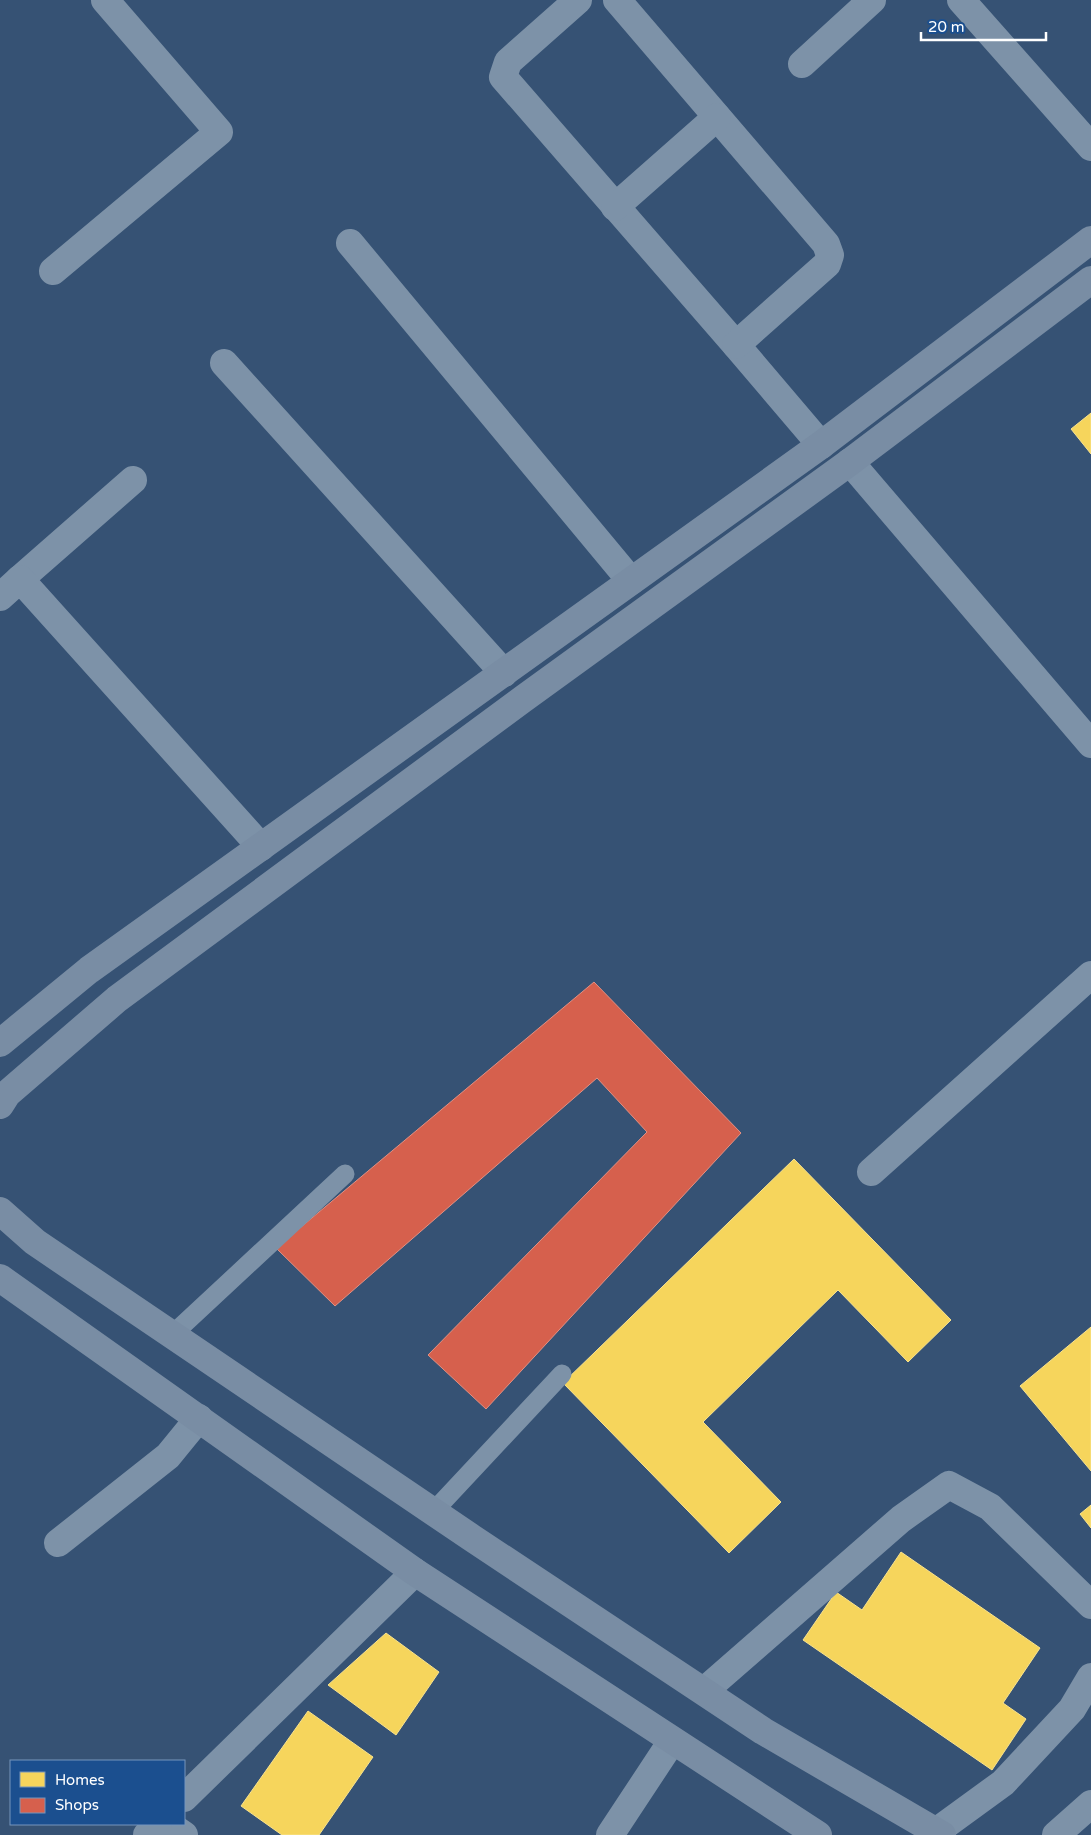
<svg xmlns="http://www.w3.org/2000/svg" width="1091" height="1835" font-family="'Varela Round',sans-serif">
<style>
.homes{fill:#f6d55c;stroke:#f9e28d}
.shops{fill:#d6604d;stroke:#e29082}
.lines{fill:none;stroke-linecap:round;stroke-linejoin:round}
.lane{stroke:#7d92a8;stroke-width:19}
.street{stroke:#7d92a8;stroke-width:28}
.secondary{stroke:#798da4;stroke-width:28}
</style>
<rect width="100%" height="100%" fill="#365274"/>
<g class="homes">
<polygon points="1091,413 1091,454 1071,429"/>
<polygon points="794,1159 951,1320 908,1362 838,1290 703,1422 781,1502 729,1553 563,1383"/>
<polygon points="1091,1327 1091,1471 1020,1386"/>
<polygon points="1091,1505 1091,1528 1080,1514"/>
<polygon points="901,1552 1040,1648 1003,1703 1026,1719 992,1770 803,1640 836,1592 862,1610"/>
<polygon points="386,1633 439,1672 396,1735 328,1685"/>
<polygon points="308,1711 373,1757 319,1835 282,1835 241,1806"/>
</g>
<polygon class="shops" points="594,982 741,1133 486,1409 428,1355 647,1132 597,1078 335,1306 276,1248"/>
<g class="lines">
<g class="lane">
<polyline points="172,1335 345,1174"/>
<polyline points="433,1512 562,1374"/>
</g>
<g class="street">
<polyline points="578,0 508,62 503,77 736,345 821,445"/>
<polyline points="617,0 826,244 830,255 827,264 736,345"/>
<polyline points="961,0 1091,147"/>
<polyline points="802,64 872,0"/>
<polyline points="615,207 717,117"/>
<polyline points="350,243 631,581"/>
<polyline points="53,271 219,132 105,0"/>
<polyline points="224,363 504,673"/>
<polyline points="850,462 1091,744"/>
<polyline points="20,579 133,480"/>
<polyline points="0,597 20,579 261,847"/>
<polyline points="871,1172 1091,975"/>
<polyline points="58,1543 168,1456 199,1418"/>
<polyline points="704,1691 901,1519 949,1485 990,1507 1091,1605"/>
<polyline points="184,1798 415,1572"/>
<polyline points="168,1824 184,1835"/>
<polyline points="937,1831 1003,1783 1072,1709 1091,1677"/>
<polyline points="147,1835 158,1824"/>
<polyline points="610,1835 672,1741"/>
<polyline points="1056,1835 1091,1804"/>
</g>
<g class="secondary">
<polyline points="0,1043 89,970 821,445 1091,240"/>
<polyline points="0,1105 7,1094 117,999 523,699 850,462 1091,280"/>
<polyline points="0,1211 35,1242 472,1538 763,1731 942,1835"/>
<polyline points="0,1278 415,1572 818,1835"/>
</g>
</g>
<rect x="10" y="1760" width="175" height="65" fill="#1b4f8f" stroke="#7695bc"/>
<rect x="20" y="1772" width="25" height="15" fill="#f6d55c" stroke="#7695bc"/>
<text x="55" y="1785" font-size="15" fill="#ffffff">Homes</text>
<rect x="20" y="1798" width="25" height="15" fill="#d6604d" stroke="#7695bc"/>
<text x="55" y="1810" font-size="15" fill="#ffffff">Shops</text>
<path d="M921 32v8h125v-8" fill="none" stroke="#ffffff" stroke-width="2.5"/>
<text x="928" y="32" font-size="15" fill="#ffffff" stroke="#1b4f8f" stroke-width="4" paint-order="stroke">20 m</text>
</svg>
